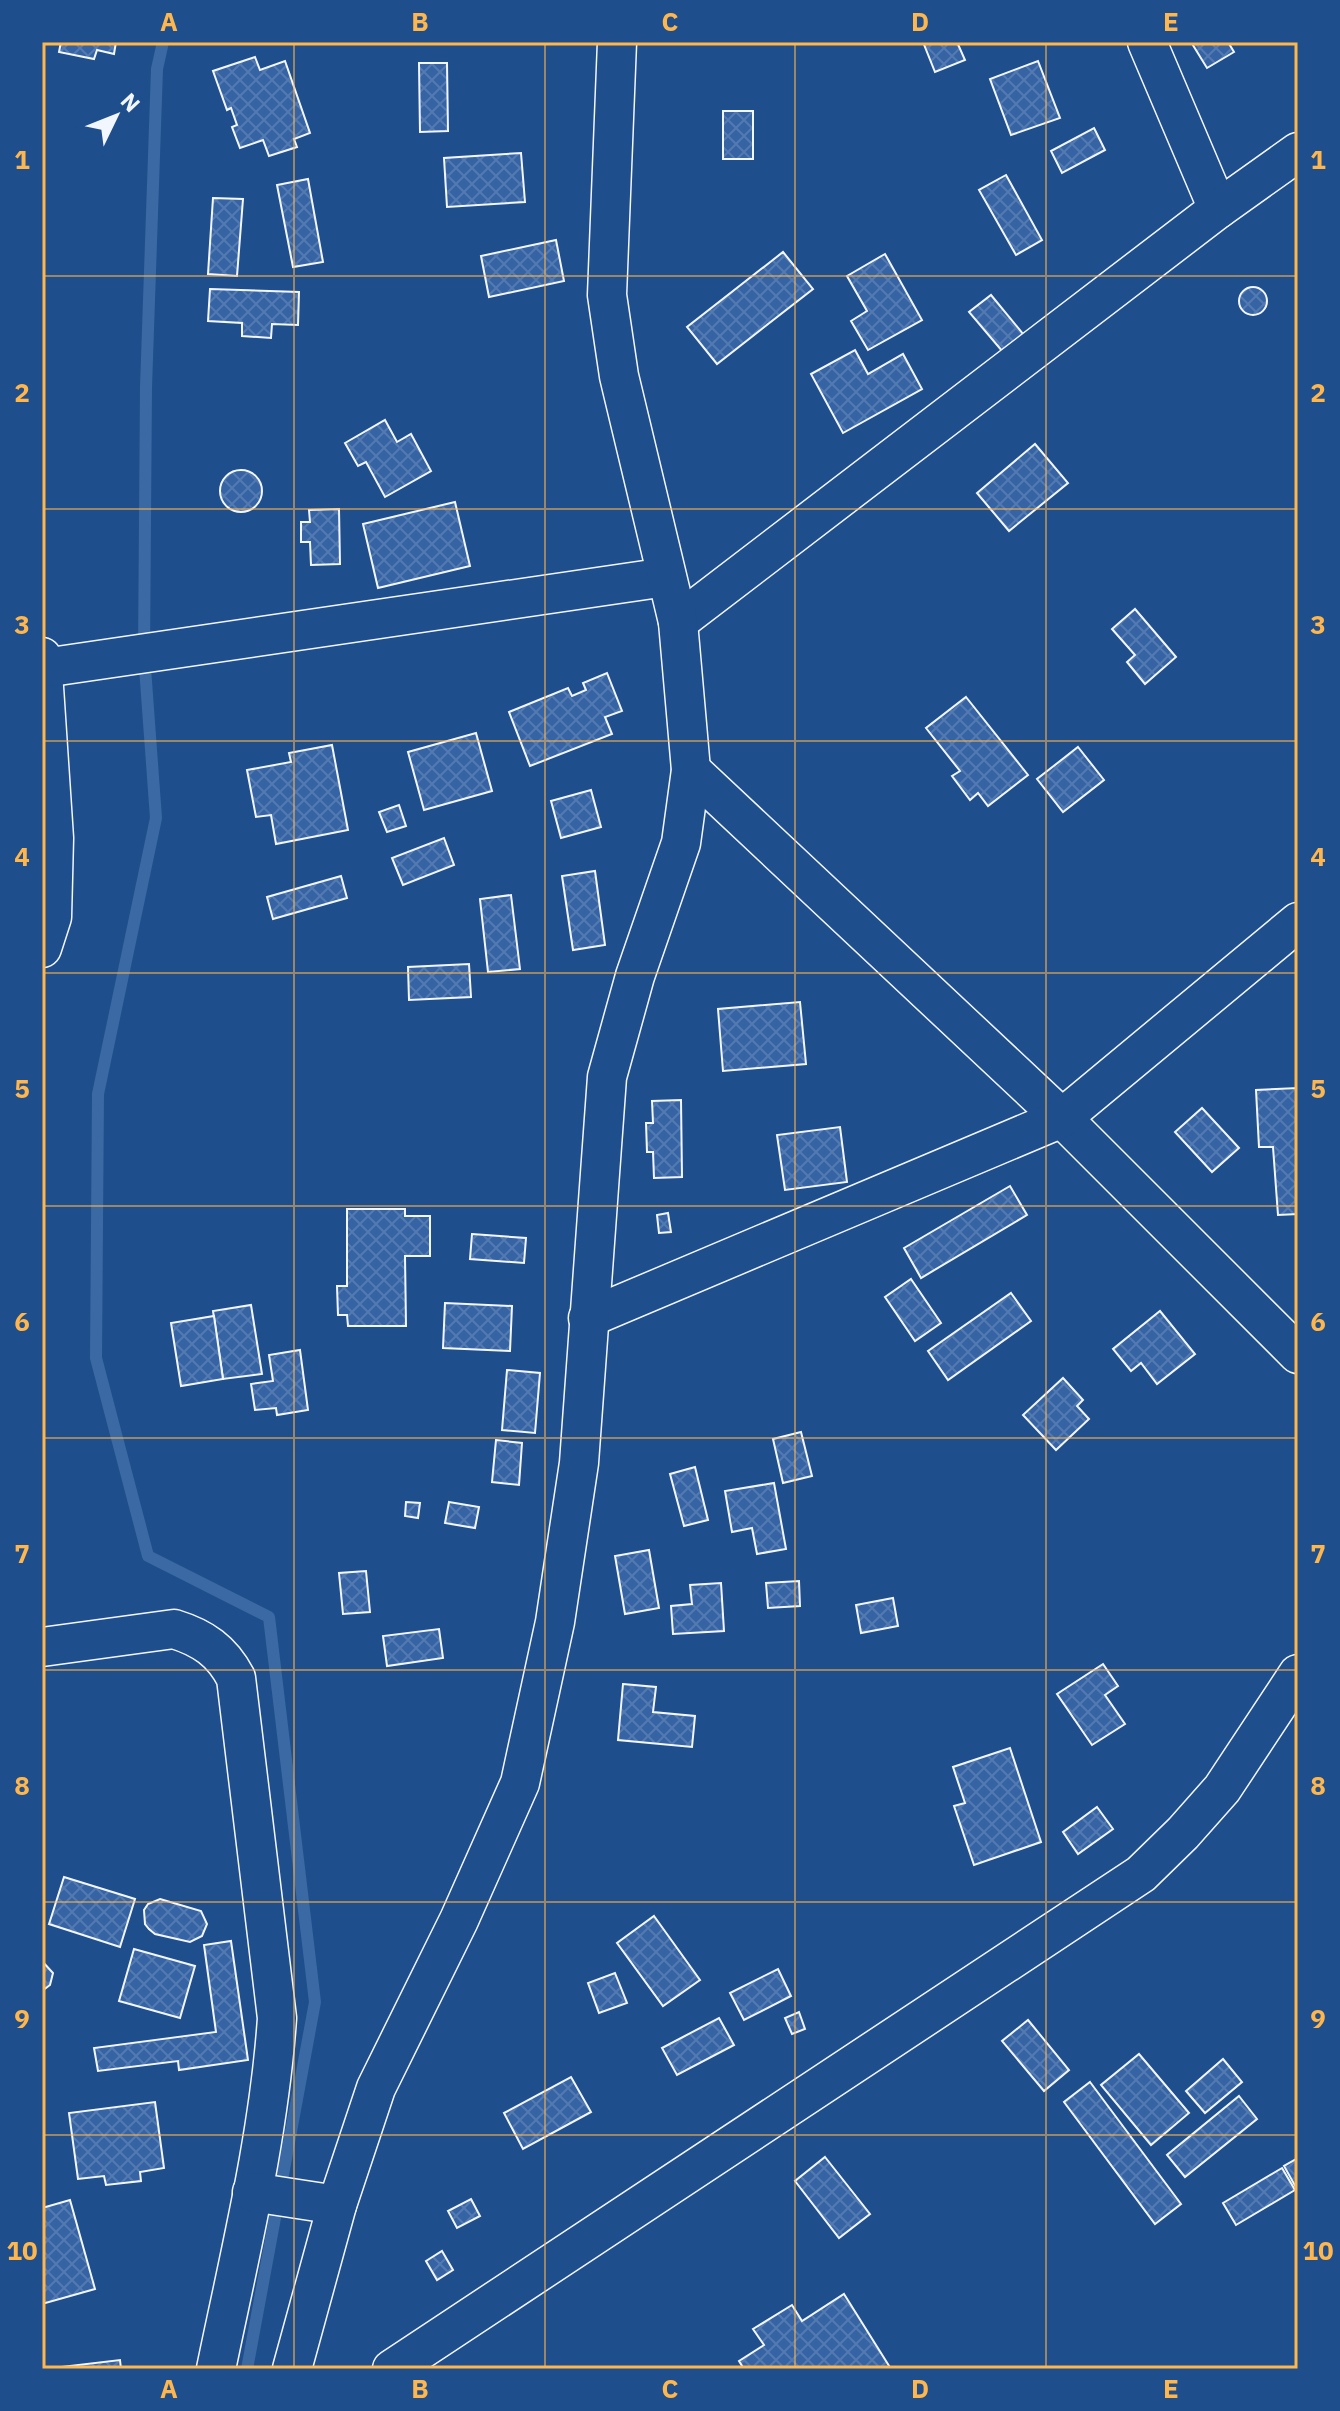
<svg xmlns="http://www.w3.org/2000/svg" width="1340" height="2411" font-family="'IBM Plex Sans',sans-serif">
<style>
.lines{fill:none;stroke-linecap:round;stroke-linejoin:round}
.stream{stroke:#3b69a3;stroke-width:12}
.building{fill:url(#building-cross-hatch);stroke:#f2f6ff;stroke-width:2}
.minor-casing{stroke:#f2f6ff;stroke-width:41}
.minor{stroke:#1f4e8c;stroke-width:38}
.grid{fill:none;stroke:#ffb74d;stroke-width:2;stroke-opacity:0.55}
.neatline{fill:none;stroke:#ffb74d;stroke-width:3}
.grid-label{font-size:26px;text-anchor:middle;font-weight:bold;fill:#ffb74d}
</style>
<defs>
<pattern id="building-cross-hatch" width="8" height="8" patternUnits="userSpaceOnUse" patternTransform="scale(2)"><rect width="8" height="8" fill="#3563a3"/><path d="M0 0l8 8M0 8l8-8" fill="none" stroke="#537ab1"/></pattern>
</defs>
<rect width="100%" height="100%" fill="#1f4e8c"/>
<g class="lines">
<polyline class="stream" points="163,42 157,69 146,387 144,654 156,818 98,1094 96,1358 148,1556 269,1617 315,2002 247,2369"/>
</g>
<g class="building">
<polygon points="61,42 116,42 114,54 97,50 94,59 59,52"/>
<polygon points="923,42 957,42 965,60 935,72"/>
<polygon points="1191,42 1228,42 1234,52 1207,68"/>
<polygon points="255,57 260,70 285,61 310,133 294,139 297,147 269,156 263,140 240,148 232,127 237,125 231,108 227,110 213,71"/>
<polygon points="1038,61 1060,118 1011,135 990,79"/>
<polygon points="419,63 447,63 448,131 420,132"/>
<rect x="723" y="111" width="30" height="48"/>
<polygon points="1094,128 1105,150 1062,173 1051,151"/>
<polygon points="521,153 525,202 447,207 444,158"/>
<polygon points="1006,175 1042,240 1016,255 979,190"/>
<polygon points="308,179 323,262 293,267 277,185"/>
<polygon points="213,198 243,199 237,276 208,274"/>
<polygon points="556,240 564,281 489,297 481,256"/>
<polygon points="783,252 813,289 717,364 687,327"/>
<polygon points="885,254 922,320 868,350 851,321 867,311 847,276"/>
<circle cx="1253" cy="301" r="14"/>
<polygon points="210,289 299,292 298,325 272,324 271,338 242,336 242,323 208,321"/>
<polygon points="991,295 1024,335 1003,352 969,312"/>
<polygon points="855,350 868,374 903,354 922,389 843,433 811,374"/>
<polygon points="385,420 397,442 411,434 431,471 385,497 366,462 358,466 345,443"/>
<polygon points="1035,444 1068,483 1009,531 977,493"/>
<circle cx="241" cy="491" r="21"/>
<polygon points="455,502 470,566 378,588 363,524"/>
<polygon points="339,509 340,564 311,565 310,542 301,542 301,522 310,522 309,510"/>
<polygon points="1135,609 1176,657 1145,684 1127,662 1135,655 1112,629"/>
<polygon points="607,673 622,711 605,717 612,734 530,766 509,712 568,688 572,696 586,690 583,683"/>
<polygon points="966,697 1028,775 988,806 978,793 970,800 952,776 960,771 926,728"/>
<polygon points="476,733 492,791 424,810 408,752"/>
<polygon points="332,745 348,830 276,844 271,815 256,817 247,770 291,762 289,753"/>
<polygon points="1078,747 1104,780 1063,812 1037,779"/>
<polygon points="591,790 601,827 561,838 551,801"/>
<polygon points="399,805 406,826 387,832 379,812"/>
<polygon points="444,838 454,865 403,885 392,858"/>
<polygon points="595,871 605,945 573,950 562,876"/>
<polygon points="341,876 347,898 273,919 267,897"/>
<polygon points="511,895 520,969 488,972 480,899"/>
<polygon points="469,964 471,997 409,1000 408,967"/>
<polygon points="800,1002 806,1064 723,1071 718,1009"/>
<polygon points="1298,1088 1298,1214 1278,1215 1273,1147 1259,1147 1256,1090"/>
<polygon points="681,1100 682,1177 654,1178 653,1152 647,1152 646,1123 653,1123 652,1101"/>
<polygon points="1202,1108 1239,1148 1212,1172 1175,1132"/>
<polygon points="840,1127 847,1182 785,1190 777,1135"/>
<polygon points="1010,1186 1027,1215 921,1278 904,1248"/>
<polygon points="347,1209 405,1209 405,1216 430,1216 430,1256 405,1256 406,1326 348,1326 347,1315 338,1315 337,1286 347,1286"/>
<polygon points="668,1213 671,1232 659,1233 657,1215"/>
<polygon points="472,1234 526,1238 524,1263 470,1259"/>
<polygon points="911,1279 941,1323 915,1341 885,1297"/>
<polygon points="1011,1293 1031,1321 948,1380 928,1351"/>
<polygon points="445,1303 512,1306 510,1351 443,1348"/>
<polygon points="251,1305 262,1374 223,1379 213,1311"/>
<polygon points="1160,1311 1195,1354 1157,1384 1141,1363 1131,1371 1113,1349"/>
<polygon points="214,1316 223,1379 181,1386 171,1323"/>
<polygon points="300,1350 308,1410 277,1415 276,1408 255,1410 251,1384 273,1381 269,1355"/>
<polygon points="507,1370 540,1373 535,1433 502,1430"/>
<polygon points="1063,1378 1083,1400 1077,1406 1089,1419 1056,1450 1023,1415"/>
<polygon points="801,1432 812,1476 783,1483 773,1439"/>
<polygon points="496,1440 522,1443 519,1485 492,1482"/>
<polygon points="695,1467 708,1520 684,1526 670,1474"/>
<polygon points="774,1483 786,1549 757,1554 752,1528 732,1532 725,1491"/>
<polygon points="406,1502 420,1503 418,1518 405,1516"/>
<polygon points="449,1502 479,1507 475,1528 445,1523"/>
<polygon points="649,1550 659,1608 625,1614 615,1556"/>
<polygon points="366,1571 370,1612 343,1614 339,1573"/>
<polygon points="799,1581 800,1606 768,1608 766,1583"/>
<polygon points="721,1583 724,1631 673,1634 671,1606 692,1604 690,1585"/>
<polygon points="893,1598 898,1626 861,1633 856,1605"/>
<polygon points="439,1629 443,1658 387,1666 383,1636"/>
<polygon points="1103,1664 1118,1686 1105,1695 1125,1724 1092,1745 1057,1694"/>
<polygon points="623,1684 656,1687 653,1712 695,1716 692,1747 618,1740"/>
<polygon points="1010,1748 1041,1842 974,1865 954,1806 965,1803 953,1767"/>
<polygon points="1097,1807 1113,1829 1078,1854 1063,1832"/>
<polygon points="64,1877 135,1899 120,1947 49,1924"/>
<polygon points="160,1899 201,1911 207,1924 202,1936 190,1942 155,1934 149,1929 145,1924 144,1910 148,1904"/>
<polygon points="654,1916 700,1980 663,2006 617,1943"/>
<polygon points="231,1941 248,2060 179,2070 178,2061 98,2071 94,2048 216,2032 204,1945"/>
<polygon points="134,1949 195,1966 180,2018 119,2001"/>
<polygon points="42,1961 53,1973 50,1985 42,1991"/>
<polygon points="778,1969 791,1996 744,2020 730,1993"/>
<polygon points="615,1973 627,2003 599,2013 588,1983"/>
<polygon points="799,2012 805,2029 792,2034 785,2018"/>
<polygon points="719,2018 734,2045 677,2075 662,2048"/>
<polygon points="1028,2020 1069,2070 1044,2091 1002,2041"/>
<polygon points="1139,2054 1189,2113 1151,2145 1101,2085"/>
<polygon points="1223,2059 1242,2082 1205,2113 1186,2091"/>
<polygon points="571,2077 591,2112 523,2149 504,2113"/>
<polygon points="1090,2082 1181,2204 1155,2224 1064,2102"/>
<polygon points="1239,2096 1257,2119 1185,2177 1167,2155"/>
<polygon points="155,2102 164,2168 140,2172 141,2181 106,2185 104,2176 78,2179 69,2113"/>
<polygon points="825,2157 870,2214 839,2238 795,2181"/>
<polygon points="1298,2158 1298,2191 1284,2166"/>
<polygon points="1282,2168 1295,2190 1236,2225 1223,2203"/>
<polygon points="471,2199 480,2216 457,2228 448,2211"/>
<polygon points="70,2200 95,2289 42,2304 42,2208"/>
<polygon points="442,2251 453,2270 437,2280 426,2261"/>
<polygon points="844,2294 891,2369 744,2369 739,2361 764,2345 753,2329 792,2305 802,2321"/>
<polygon points="120,2360 121,2369 53,2368"/>
</g>
<g class="lines">
<g class="minor-casing">
<g id="minor">
<polyline points="1147,42 1218,209"/>
<polyline points="678,622 1218,209 1298,152"/>
<polyline points="42,657 54,838 52,917 42,948"/>
<polyline points="44,668 666,577"/>
<polyline points="691,770 1062,1118 1298,1354"/>
<polyline points="588,1318 1062,1118 1298,922"/>
<path d="M 42,1647 L 174,1629 C 203,1638 222,1651 236,1678 L 277,2018 C 269,2136 240,2253 216,2369"/>
<polyline points="252,2192 337,2205"/>
<polyline points="292,2369 337,2205 376,2088 459,1920 520,1783 555,1622 579,1463 607,1077 635,976 681,843 691,770 678,622 619,376 607,295 617,42"/>
<polyline points="392,2369 1141,1874 1183,1833 1222,1789 1298,1674"/>
</g>
</g>
<use href="#minor" class="minor"/>
</g>
<path class="grid" d="M 294,42 L 294,2369M 545,42 L 545,2369M 795,42 L 795,2369M 1046,42 L 1046,2369M 42,276 L 1298,276M 42,509 L 1298,509M 42,741 L 1298,741M 42,973 L 1298,973M 42,1206 L 1298,1206M 42,1438 L 1298,1438M 42,1670 L 1298,1670M 42,1902 L 1298,1902M 42,2135 L 1298,2135"/>
<rect width="1340" height="2411" fill="none" stroke="#1f4e8c" stroke-width="88"/>
<g transform="translate(116 116) rotate(47)" stroke="#1f4e8c" stroke-width="6" paint-order="stroke">
<path d="M0-6L14 30L0 20L-14 30Z" fill="#f2f6ff"/>
<text y="-12" font-size="22" font-weight="bold" text-anchor="middle" fill="#f2f6ff">N</text>
</g>
<rect x="44" y="44" width="1252" height="2323" class="neatline"/>
<g class="grid-label">
<text x="169" y="31">A</text>
<text x="420" y="31">B</text>
<text x="670" y="31">C</text>
<text x="920" y="31">D</text>
<text x="1171" y="31">E</text>
<text x="22" y="169">1</text>
<text x="1318" y="169">1</text>
<text x="22" y="402">2</text>
<text x="1318" y="402">2</text>
<text x="22" y="634">3</text>
<text x="1318" y="634">3</text>
<text x="22" y="866">4</text>
<text x="1318" y="866">4</text>
<text x="22" y="1098">5</text>
<text x="1318" y="1098">5</text>
<text x="22" y="1331">6</text>
<text x="1318" y="1331">6</text>
<text x="22" y="1563">7</text>
<text x="1318" y="1563">7</text>
<text x="22" y="1795">8</text>
<text x="1318" y="1795">8</text>
<text x="22" y="2028">9</text>
<text x="1318" y="2028">9</text>
<text x="22" y="2260">10</text>
<text x="1318" y="2260">10</text>
<text x="169" y="2398">A</text>
<text x="420" y="2398">B</text>
<text x="670" y="2398">C</text>
<text x="920" y="2398">D</text>
<text x="1171" y="2398">E</text>
</g>
</svg>
